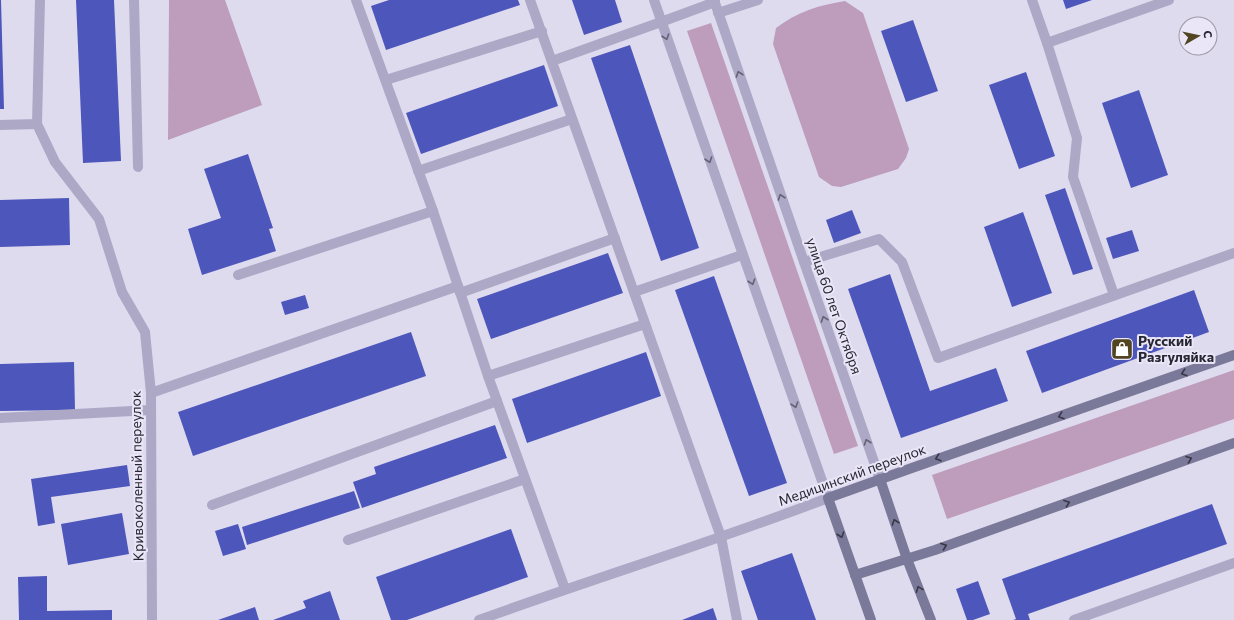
<svg xmlns="http://www.w3.org/2000/svg" width="1234" height="620" font-family="Commissioner,sans-serif">
<style>
.green{fill:#bd9cbc}
.building{fill:#4d56bb}
.lines{fill:none;stroke-linecap:round;stroke-linejoin:round}
.service{stroke:#aca8c6;stroke-width:10}
.minor{stroke:#aca8c6;stroke-width:10}
.secondary{stroke:#7b7999;stroke-width:10}
.oneway{stroke:#636175}
.oneway2{stroke:#383747}
.labels{text-anchor:middle;stroke-width:4;stroke-linejoin:round;paint-order:stroke}
.street-label{font-size:14px;fill:#272733;stroke:#eae6f7}
.poi-label{font-size:14px;font-weight:bold;fill:#272733;stroke:#eae6f7;text-anchor:start}
</style>
<rect width="100%" height="100%" fill="#dfdbef"/>
<g class="green">
<polygon points="169,0 225,0 262,105 168,140"/>
<path d="M 845,1 L 863,13 L 909,149 L 906,158 L 898,169 L 841,187 L 832,186 L 819,177 L 773,44 L 776,28 C 797,12 819,5 845,1 Z"/>
<polygon points="711,23 858,446 834,454 687,31"/>
<polygon points="1234,370 1234,419 947,519 932,475"/>
</g>
<g class="building">
<polygon points="0,0 1,0 4,109 0,109"/>
<polygon points="76,0 114,0 121,161 83,163"/>
<polygon points="389,0 518,0 520,5 386,50 371,6"/>
<polygon points="572,0 615,0 622,22 584,35"/>
<polygon points="1063,0 1092,0 1066,9"/>
<polygon points="913,20 938,91 906,102 881,31"/>
<polygon points="630,45 699,248 661,261 591,58"/>
<polygon points="544,65 558,106 421,154 406,113"/>
<polygon points="1026,72 1055,156 1019,169 989,85"/>
<polygon points="1139,90 1168,175 1131,188 1102,103"/>
<polygon points="248,154 273,228 269,229 276,251 202,275 188,229 221,218 204,169"/>
<polygon points="1065,188 1093,269 1073,275 1045,195"/>
<polygon points="69,198 70,245 0,247 0,200"/>
<polygon points="852,210 861,233 834,243 826,220"/>
<polygon points="1023,212 1052,293 1012,307 984,227"/>
<polygon points="1132,230 1139,251 1113,259 1106,238"/>
<polygon points="608,253 623,293 491,339 477,299"/>
<polygon points="890,274 930,391 996,368 1008,401 901,438 848,289"/>
<polygon points="714,276 787,483 749,496 675,290"/>
<polygon points="1194,290 1209,332 1042,393 1026,351"/>
<polygon points="305,295 309,308 285,315 281,302"/>
<polygon points="411,332 426,376 193,456 178,412"/>
<polygon points="646,352 661,396 527,443 512,399"/>
<polygon points="74,362 75,410 0,411 0,364"/>
<polygon points="495,425 507,458 362,508 353,482 376,474 374,467"/>
<polygon points="127,465 130,486 51,497 55,523 38,526 31,479"/>
<polygon points="354,491 360,508 247,545 242,527"/>
<polygon points="1212,504 1227,544 1028,614 1030,620 1013,620 1016,619 1002,579"/>
<polygon points="122,513 129,554 68,565 61,524"/>
<polygon points="238,524 246,549 223,556 215,531"/>
<polygon points="511,529 528,577 407,620 391,620 376,577"/>
<polygon points="792,553 816,620 758,620 741,571"/>
<polygon points="47,576 47,611 112,610 112,620 19,620 18,577"/>
<polygon points="978,581 990,614 973,620 967,620 956,589"/>
<polygon points="330,591 340,620 273,620 306,608 303,601"/>
<polygon points="255,607 259,620 218,620"/>
<polygon points="713,608 717,620 682,620"/>
</g>
<g class="lines">
<g class="service">
<polyline points="356,0 433,211 488,376 565,589"/>
<polyline points="530,0 721,537 737,620"/>
<polyline points="1032,0 1047,43"/>
<polyline points="718,13 758,0"/>
<polyline points="552,61 661,22"/>
<polyline points="386,80 542,31"/>
<polyline points="0,125 37,124 40,0"/>
<polyline points="418,171 572,119"/>
<polyline points="804,262 879,239 902,262 938,358 1234,253"/>
<polyline points="238,275 433,211"/>
<polyline points="634,292 742,255"/>
<polyline points="1114,295 1073,177 1077,138 1047,43 1169,0"/>
<polyline points="488,376 645,324"/>
<polyline points="151,393 458,286 460,293 615,238"/>
<polyline points="0,418 151,410"/>
<polyline points="212,505 497,401"/>
<polyline points="348,540 525,479"/>
<polyline points="1074,620 1234,563"/>
</g>
<g class="minor">
<polyline points="134,0 138,167"/>
<polyline points="714,0 804,262 880,479"/>
<polyline points="661,22 715,2"/>
<polyline points="37,124 55,162 99,219 122,292 145,332 151,393 152,620"/>
<path d="M 479,620 C 595,578 713,542 828,498 L 654,0"/>
</g>
<g class="secondary">
<polyline points="880,479 907,559 931,620"/>
<polyline points="855,575 935,550 1234,443"/>
<polyline points="871,620 828,498 909,469 1234,355"/>
</g>
</g>
<defs><path id="oneway-chevron" d="M-2-3.5L2.5 0L-2 3.5" fill="none" stroke-width="1.6" stroke-linecap="round" stroke-linejoin="round"/></defs>
<g class="oneway">
<use href="#oneway-chevron" transform="translate(666 37) rotate(71)"/>
<use href="#oneway-chevron" transform="translate(739 74) rotate(-109)"/>
<use href="#oneway-chevron" transform="translate(709 160) rotate(71)"/>
<use href="#oneway-chevron" transform="translate(781 197) rotate(-109)"/>
<use href="#oneway-chevron" transform="translate(752 282) rotate(71)"/>
<use href="#oneway-chevron" transform="translate(824 319) rotate(-109)"/>
<use href="#oneway-chevron" transform="translate(795 405) rotate(71)"/>
<use href="#oneway-chevron" transform="translate(867 442) rotate(-109)"/>
</g>
<g class="oneway2">
<use href="#oneway-chevron" transform="translate(1184 373) rotate(161)"/>
<use href="#oneway-chevron" transform="translate(1061 416) rotate(161)"/>
<use href="#oneway-chevron" transform="translate(938 458) rotate(161)"/>
<use href="#oneway-chevron" transform="translate(1189 459) rotate(-20)"/>
<use href="#oneway-chevron" transform="translate(1067 503) rotate(-20)"/>
<use href="#oneway-chevron" transform="translate(895 522) rotate(-109)"/>
<use href="#oneway-chevron" transform="translate(841 535) rotate(71)"/>
<use href="#oneway-chevron" transform="translate(944 546) rotate(-20)"/>
<use href="#oneway-chevron" transform="translate(919 589) rotate(-111)"/>
</g>
<defs>
<g id="shop-square" transform="scale(1.15)"><rect x="-9" y="-9" width="18" height="18" rx="4" fill="#514521" stroke="#eae6f7"/><path d="M-5-2.5h2.3a2.7 3.5 0 0 1 5.4 0H5L5.5 6h-11ZM-1.5-2.5h3a1.5 2.3 0 0 0-3 0Z" fill="#fff"/></g>
</defs>
<g fill-rule="evenodd">
<use href="#shop-square" x="1122" y="349"/>
</g>
<g class="labels">
<g class="street-label">
<text transform="translate(834 306) rotate(71)" y="5">улица 60 лет Октября</text>
<text transform="translate(852 475) rotate(-20)" y="5">Медицинский переулок</text>
<text transform="translate(137 476) rotate(-91)" y="5">Кривоколенный переулок</text>
</g>
<g class="poi-label">
<text x="1138" y="346">Русский<tspan x="1138" dy="16">Разгуляйка</tspan></text>
</g>
</g>
<g transform="translate(1198 36) rotate(81)"><circle r="19" fill="#eae6f7" stroke="#9c9aa9"/>
<path d="M0-3L7 15L0 10L-7 15Z" fill="#514521"/>
<text y="-6" font-size="11" font-weight="bold" text-anchor="middle" fill="#272733">С</text>
</g>
</svg>
